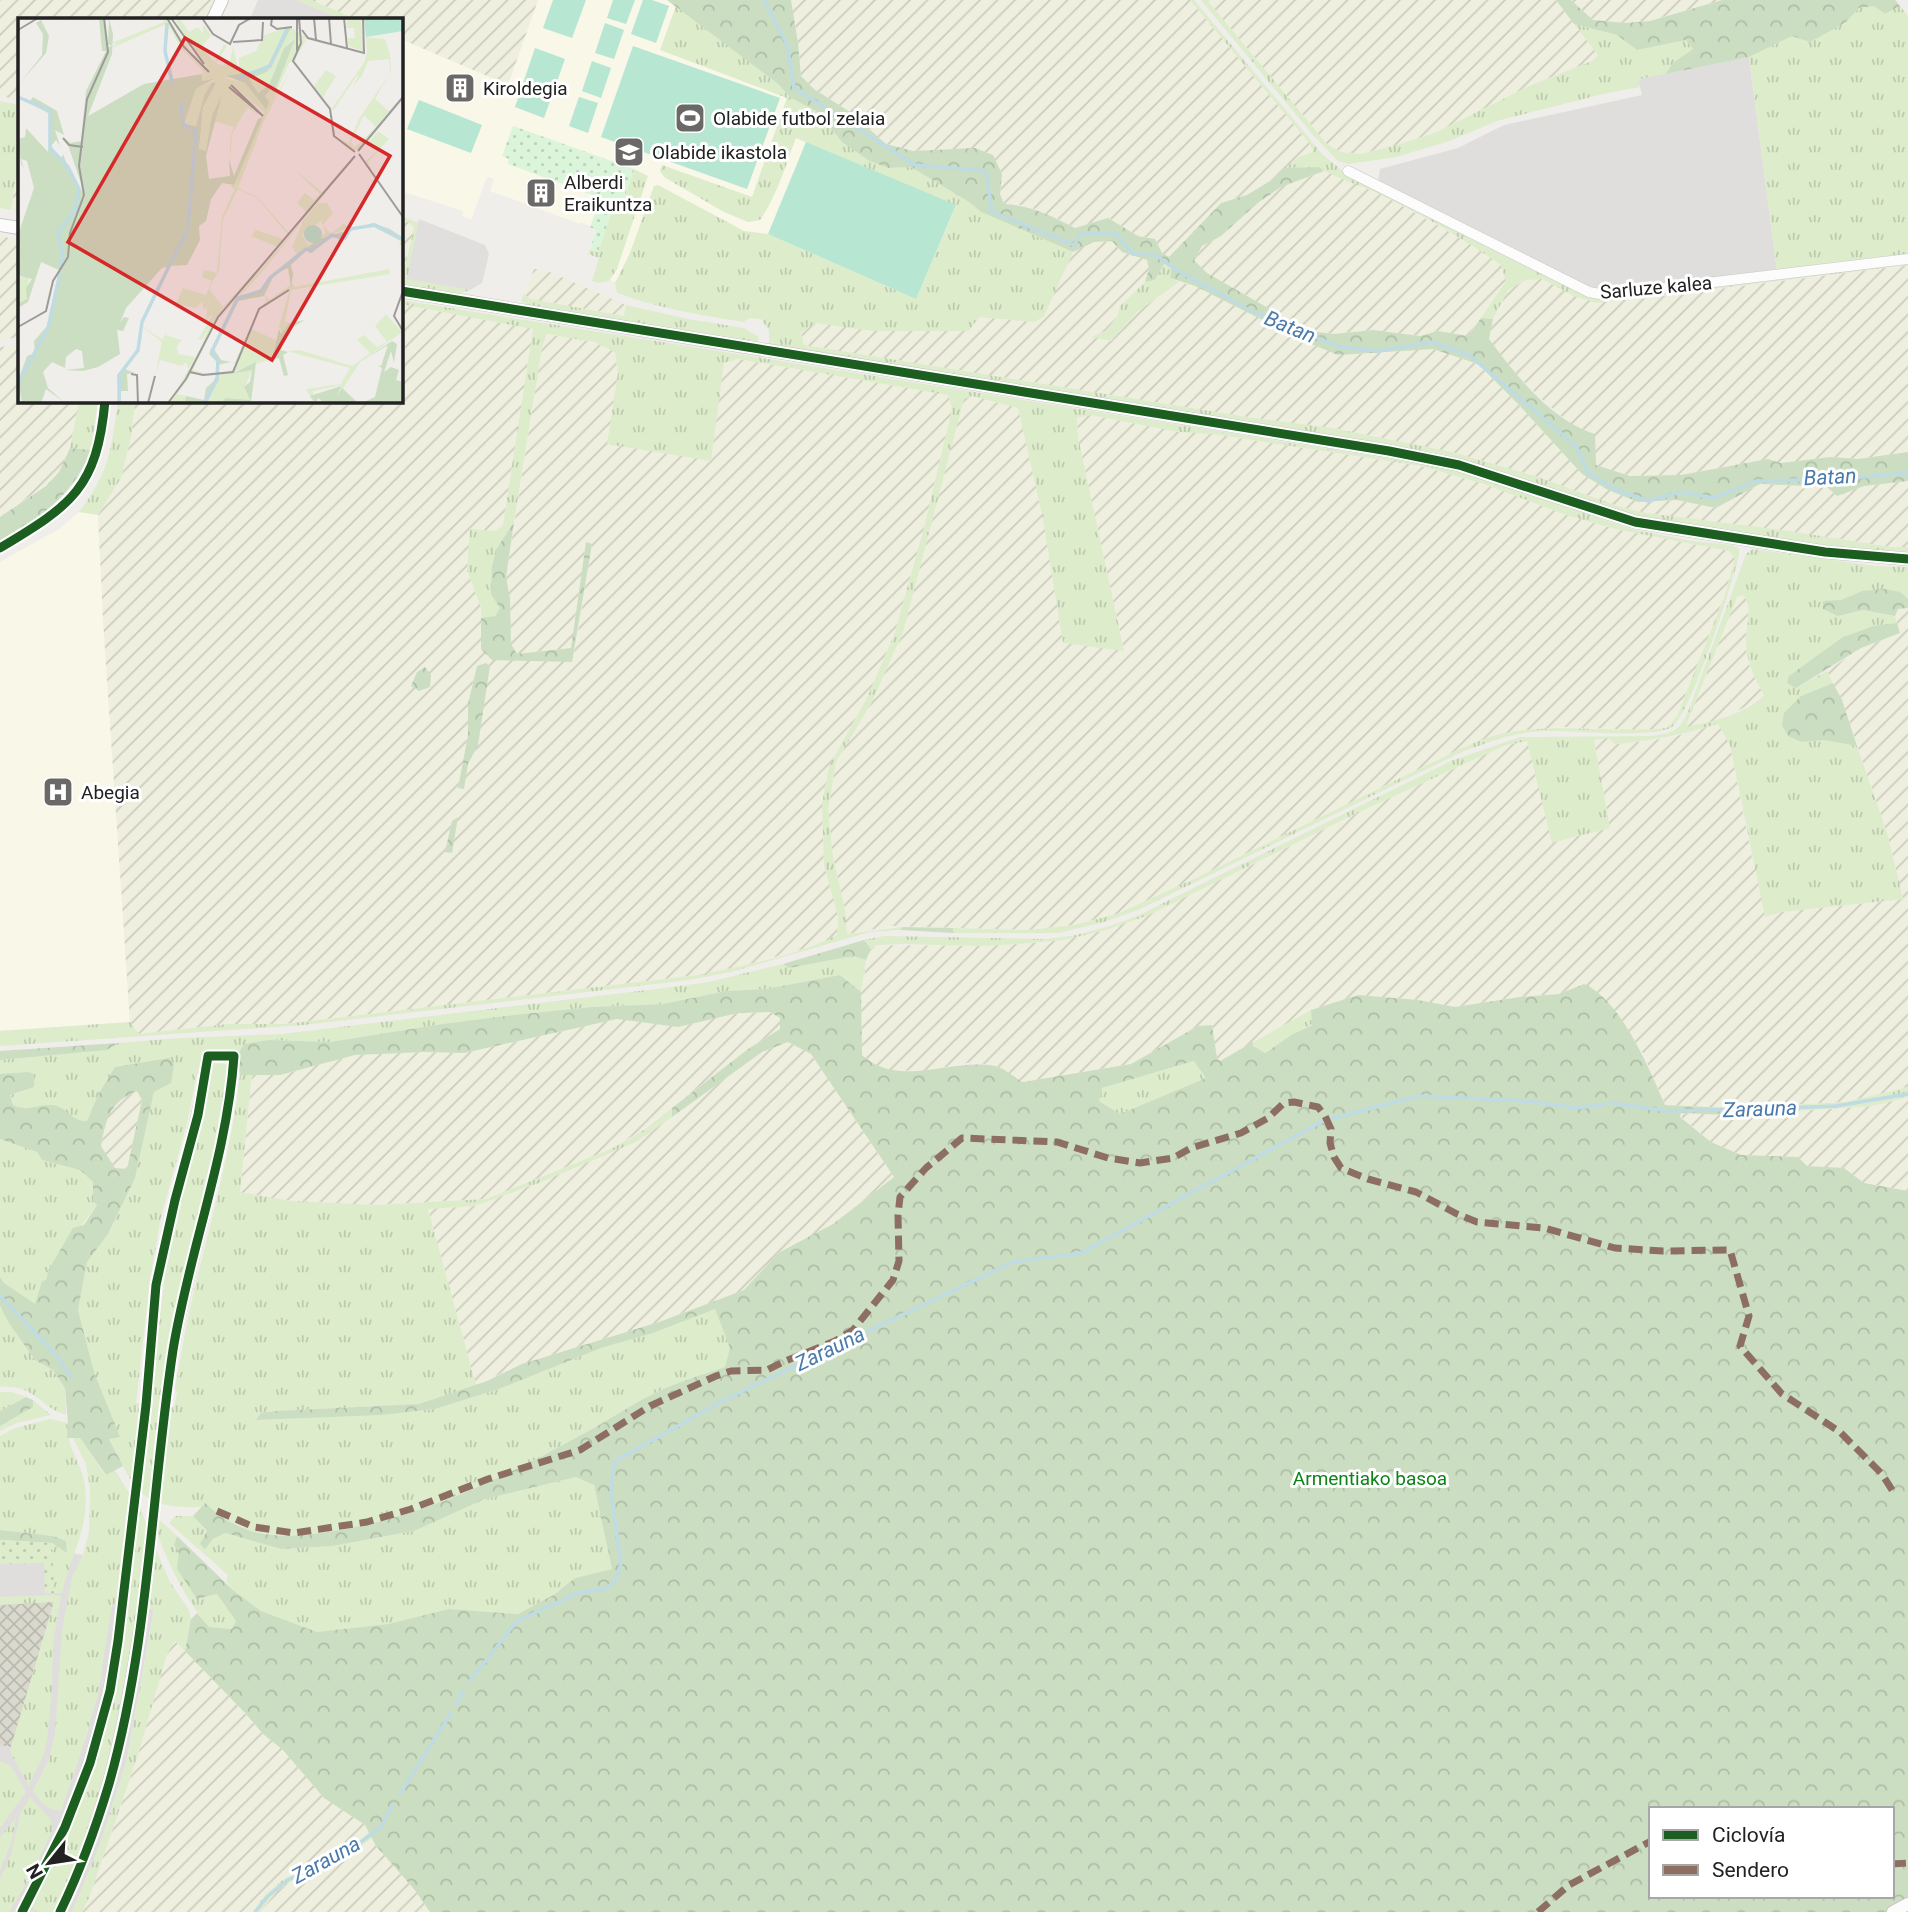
<svg xmlns="http://www.w3.org/2000/svg" width="1908" height="1912" font-family="Roboto,sans-serif">
<style>
.residential{fill:#dfdedc}
.education{fill:#f8f7e8}
.construction{fill:url(#construction-cross-hatch)}
.farmland{fill:url(#farmland-furrows);fill-rule:evenodd}
.grass{fill:url(#grass-tufts);fill-rule:evenodd}
.forest{fill:url(#forest-crowns);fill-rule:evenodd}
.park{fill:url(#park-dots)}
.garden{fill:url(#garden-dots)}
.pitch{fill:#b7e6d2}
.parking{fill:#e0dfde}
.lines{fill:none;stroke-linecap:round;stroke-linejoin:round}
.stream{stroke:#bfdbe3;stroke-width:3.5}
.minor-tunnel{stroke:#c7c5c3;stroke-width:10;stroke-dasharray:10 5;stroke-linecap:butt}
.minor-casing{stroke:#c9c8c7;stroke-width:11}
.tertiary-casing{stroke:#c9c8c7;stroke-width:14}
.minor{stroke:#fdfcfc;stroke-width:10}
.tertiary{stroke:#fdfcfc;stroke-width:12}
.quiet{stroke:#8d6e63;stroke-width:7;stroke-dasharray:14 7;stroke-linecap:butt}
.cycleway-casing{stroke:#fff;stroke-width:13}
.cycleway{stroke:#1b5e20;stroke-width:9}
.labels{text-anchor:middle;stroke-width:6;stroke-linejoin:round;paint-order:stroke}
.poi-label{font-size:19px;fill:#222;stroke:#fff;text-anchor:start}
.street-label{font-size:19px;fill:#222;stroke:#fff}
.park-label{font-size:19px;fill:#0c8416;stroke:#fff}
.water-label{font-size:21px;font-style:italic;fill:#4a7aab;stroke:#fff}
.inset-river{fill:none;stroke:#bfdbe3;stroke-width:3.5}
.inset-road{fill:none;stroke:#9e9c9b;stroke-width:2}
.view{fill:#d62828;fill-opacity:0.15;stroke:#d62828;stroke-width:3.5}
.inset-edge{fill:none;stroke:#222;stroke-width:3.5}
</style>
<defs>
<pattern id="construction-cross-hatch" width="8" height="8" patternUnits="userSpaceOnUse" patternTransform="scale(1.75)"><rect width="8" height="8" fill="#d9d9cd"/><path d="M0 0l8 8M0 8l8-8" fill="none" stroke="#babab0"/></pattern>
<pattern id="farmland-furrows" width="10" height="10" patternUnits="userSpaceOnUse" patternTransform="scale(1.75)"><rect width="10" height="10" fill="#efefdf"/><path d="M-1 1l2-2M0 10L10 0M9 11l2-2" fill="none" stroke="#cdcdbf"/></pattern>
<pattern id="grass-tufts" width="24" height="20" patternUnits="userSpaceOnUse" patternTransform="scale(1.75)"><rect width="24" height="20" fill="#ddeccb"/><path d="M3 7l-1-3M5 7V3M7 7l1-3M15 17l-1-3M17 17v-4M19 17l1-3" fill="none" stroke="#bdcaae"/></pattern>
<pattern id="forest-crowns" width="20" height="18" patternUnits="userSpaceOnUse" patternTransform="scale(1.75)"><rect width="20" height="18" fill="#cbdec1"/><path d="M2 6a3 3 0 1 1 6 0M12 15a3 3 0 1 1 6 0" fill="none" stroke="#aebea6"/></pattern>
<pattern id="park-dots" width="8" height="8" patternUnits="userSpaceOnUse" patternTransform="scale(1.75)"><rect width="8" height="8" fill="#daf5da"/><path d="M2 2h.1M6 6h.1" fill="none" stroke="#bbd2bb" stroke-width="1.8" stroke-linecap="round"/></pattern>
<pattern id="garden-dots" width="8" height="8" patternUnits="userSpaceOnUse" patternTransform="scale(1.75)"><rect width="8" height="8" fill="#ddeccb"/><path d="M2 2h.1M6 6h.1" fill="none" stroke="#bdcaae" stroke-width="1.8" stroke-linecap="round"/></pattern>
</defs>
<rect width="100%" height="100%" fill="#f0eeeb"/>
<g class="residential">
<polygon points="1749,57 1777,272 1611,289 1589,289 1378,181 1380,169 1458,148 1504,125 1642,95 1638,79"/>
<polygon points="0,1540 83,1555 72,1578 55,1735 49,1760 33,1791 61,1810 88,1730 112,1604 154,1609 127,1759 100,1845 72,1912 0,1912"/>
</g>
<g class="education">
<polygon points="538,0 667,0 680,8 843,143 1073,252 733,314 598,277 604,259 588,254 596,229 581,222 580,224 490,191 494,179 487,177 471,220 462,216 463,211 401,191 401,39 508,84"/>
<polygon points="79,512 98,515 130,1022 0,1031 0,562 59,529"/>
</g>
<polygon class="construction" points="54,1601 11,1747 0,1745 0,1605"/>
<g class="farmland">
<polygon points="0,0 216,0 208,19 19,19 19,100 0,96"/>
<polygon points="311,0 538,0 508,85 401,39 401,19 356,19"/>
<polygon points="791,0 1190,0 1311,145 1313,152 1299,157 1270,181 1247,195 1221,203 1169,257 1162,253 1155,239 1138,236 1109,218 1076,228 1041,211 1021,205 1004,204 1000,194 1002,174 993,155 975,148 913,151 886,144 850,112 814,89 801,76 798,43"/>
<polygon points="1207,0 1556,0 1598,55 1592,61 1529,86 1437,132 1397,145 1360,154 1341,152 1327,144"/>
<polygon points="1571,0 1722,0 1649,21 1626,23 1593,20"/>
<polygon points="16,109 19,109 19,211 11,210 18,163"/>
<polygon points="1324,171 1383,195 1476,247 1502,265 1506,281 1468,336 1438,331 1420,336 1373,330 1334,334 1308,331 1207,273 1194,260 1202,246 1221,236 1259,202 1281,187"/>
<polygon points="401,219 409,222 414,227 402,280"/>
<polygon points="0,236 19,240 19,337 0,340"/>
<polygon points="1112,241 1122,252 1147,260 1149,269 1145,282 1120,306 1117,317 1106,331 1092,336 1111,341 1137,312 1178,282 1195,286 1338,355 1433,349 1478,364 1520,406 1582,474 1638,502 1677,500 1716,508 1760,484 1828,487 1837,496 1864,486 1908,481 1908,547 1890,547 1789,531 1646,513 1617,506 1538,477 1452,452 1332,428 1247,417 804,345 801,333 815,323 831,324 873,331 968,331 979,317 1035,322 1044,316 1073,252 1094,242"/>
<polygon points="1908,265 1908,452 1858,459 1830,457 1781,463 1768,459 1681,475 1630,476 1595,465 1595,434 1575,428 1543,400 1515,373 1489,339 1493,319 1508,290 1526,280 1542,279 1574,296 1631,300"/>
<polygon points="534,269 543,269 626,305 625,316 530,299 524,294"/>
<path d="M 401,304 L 533,329 L 503,526 L 467,570 L 481,607 L 481,649 L 571,662 L 576,645 L 592,544 L 586,543 L 571,648 L 517,654 L 511,644 L 510,598 L 506,577 L 542,347 L 547,334 L 594,342 L 615,352 L 618,373 L 608,445 L 724,363 L 738,359 L 948,395 L 952,409 L 924,528 L 894,635 L 867,698 L 829,766 L 822,804 L 824,865 L 838,917 L 837,935 L 821,944 L 735,968 L 698,975 L 285,1024 L 229,1024 L 138,1034 L 130,1022 L 103,620 L 98,515 L 121,478 L 131,438 L 135,401 L 401,401 ZM 477,666 L 478,745 L 458,788 L 468,735 L 468,704 Z"/>
<polygon points="19,345 19,401 79,401 70,448 59,472 46,485 0,517 0,347"/>
<polygon points="972,396 1018,408 1043,519 1063,643 1124,651 1078,437 1077,417 1091,415 1179,432 1213,434 1421,466 1484,484 1566,515 1615,529 1729,551 1735,559 1725,595 1677,716 1667,728 1641,730 1563,727 1529,730 1495,735 1460,749 1196,878 1117,914 1074,925 1029,930 892,926 847,934 845,909 833,857 828,810 836,762 872,702 903,632 964,398"/>
<polygon points="1744,595 1749,604 1745,644 1750,669 1764,695 1759,700 1719,720 1688,727 1687,723 1737,597"/>
<polygon points="1908,608 1908,1087 1846,1102 1727,1108 1665,1105 1643,1053 1606,1000 1584,984 1559,994 1520,997 1455,1007 1418,1000 1358,995 1311,1010 1220,1062 1217,1058 1212,1025 1198,1026 1131,1064 1023,1082 997,1066 972,1062 925,1071 889,1070 871,1064 862,1055 861,992 869,951 876,945 979,946 1018,944 1064,940 1106,930 1248,867 1357,813 1506,745 1528,741 1552,842 1610,828 1594,740 1608,738 1615,744 1636,742 1669,738 1719,724 1730,745 1752,858 1782,912 1903,899 1888,836 1842,700 1827,671 1861,648 1900,633 1895,616 1898,609"/>
<polygon points="770,1012 780,1018 780,1029 748,1049 644,1129 611,1149 486,1199 376,1205 291,1201 240,1193 252,1073 280,1075 355,1055 424,1052 464,1053 617,1019 678,1027 738,1013"/>
<polygon points="788,1042 811,1054 894,1177 833,1224 778,1253 744,1290 659,1322 522,1364 476,1385 428,1209 474,1206 636,1142 762,1052"/>
<polygon points="138,1091 142,1100 127,1169 115,1168 101,1146 108,1114 128,1095"/>
<polygon points="1908,1097 1908,1191 1864,1183 1844,1168 1806,1166 1798,1157 1741,1155 1711,1142 1680,1116 1681,1112 1728,1115 1873,1106"/>
<polygon points="175,1641 233,1700 263,1734 283,1750 324,1798 365,1825 369,1832 360,1840 330,1859 285,1878 265,1895 253,1912 82,1912 89,1898 137,1758 167,1654"/>
<polygon points="372,1838 376,1846 414,1889 430,1912 260,1912 277,1891 296,1878 346,1856"/>
</g>
<g class="grass">
<polygon points="296,0 311,0 356,19 341,19"/>
<path d="M 1190,0 L 1194,0 L 1323,155 L 1343,171 L 1585,294 L 1908,262 L 1908,265 L 1597,303 L 1574,296 L 1542,279 L 1526,280 L 1508,290 L 1493,319 L 1481,318 L 1506,281 L 1501,265 C 1464,239 1424,216 1383,196 C 1366,187 1332,177 1318,167 L 1285,168 L 1299,157 L 1313,152 L 1311,145 Z"/>
<polygon points="1201,0 1207,0 1327,144 1341,152 1360,154 1397,145 1437,132 1529,86 1592,61 1598,55 1574,24 1617,35 1637,50 1686,40 1693,49 1674,62 1665,74 1638,79 1640,87 1603,94 1497,121 1449,141 1396,157 1349,164 1338,161 1312,134"/>
<path d="M 676,6 L 777,83 L 791,98 L 816,111 L 843,143 L 888,168 L 911,167 L 969,202 L 981,212 L 1073,252 L 1044,316 L 1035,322 L 979,317 L 969,331 L 873,331 L 815,323 L 801,333 L 804,345 L 1247,417 L 1332,428 L 1452,452 L 1538,477 L 1617,506 L 1646,513 L 1789,531 L 1890,547 L 1908,547 L 1908,553 L 1816,545 L 1667,523 L 1610,509 L 1443,454 L 769,344 L 769,330 L 761,319 L 750,318 L 743,322 C 700,315 658,308 617,293 L 615,283 L 630,253 L 654,186 L 658,185 L 744,231 L 768,234 L 916,299 L 956,206 L 796,138 C 785,166 778,194 760,220 L 748,222 L 724,212 L 664,177 L 660,171 L 662,165 L 752,197 L 787,98 L 660,50 Z"/>
<polygon points="1874,6 1885,14 1900,6 1908,16 1908,255 1777,272 1749,57 1792,36 1846,22 1859,8"/>
<polygon points="0,101 19,105 19,109 16,110 18,163 11,210 0,208"/>
<polygon points="634,169 648,176 617,269 609,281 597,283 592,281 599,258 588,254 590,249 598,252 614,205 621,207"/>
<polygon points="401,216 419,223 408,279 470,290 459,294 401,284 414,228 409,222 401,219"/>
<polygon points="1164,264 1172,264 1170,278 1179,282 1137,312 1111,341 1091,337 1106,331 1117,317 1120,306 1145,282 1155,280"/>
<polygon points="524,294 530,299 624,316 626,305 688,319 744,328 759,337 758,342 526,306 521,300"/>
<path d="M 401,300 L 1442,467 L 1493,482 L 1631,529 L 1692,541 L 1733,545 L 1739,549 L 1739,555 C 1733,582 1690,716 1672,727 C 1653,739 1571,730 1544,731 C 1515,732 1489,742 1462,752 L 1138,910 L 1101,923 L 1058,933 L 953,933 L 953,928 L 1029,930 L 1074,925 L 1117,914 L 1196,878 L 1460,749 C 1472,744 1484,738 1496,735 C 1552,721 1610,734 1667,728 L 1677,716 L 1725,595 L 1735,559 L 1729,551 L 1615,529 L 1566,515 L 1484,484 L 1421,466 L 1213,434 L 1179,432 L 1091,415 L 1077,418 L 1078,437 L 1124,651 L 1063,643 L 1043,519 L 1018,408 L 972,396 L 964,399 L 903,632 L 872,702 L 836,762 L 828,810 L 833,857 L 845,909 L 847,934 L 903,927 L 900,930 L 870,932 L 731,972 L 689,980 L 304,1025 L 0,1046 L 0,1031 L 130,1022 L 139,1034 L 229,1024 L 285,1024 L 698,975 C 743,966 797,956 837,935 L 838,917 L 824,865 L 822,804 L 829,766 L 867,698 L 894,635 L 924,528 L 952,409 L 948,395 L 738,359 L 724,363 L 711,461 L 607,444 L 618,373 L 615,352 L 594,342 L 547,334 L 542,347 L 514,522 L 497,548 L 500,608 L 495,616 L 481,618 L 481,607 L 467,570 L 470,529 L 496,531 L 503,525 L 533,329 L 401,304 Z"/>
<polygon points="79,401 98,401 91,450 70,448"/>
<path d="M 118,401 L 135,401 L 131,437 L 121,478 L 98,515 L 79,512 C 110,471 111,450 118,401 Z"/>
<path d="M 1753,549 L 1876,566 L 1908,567 L 1908,600 L 1862,591 L 1841,600 L 1838,616 L 1863,610 L 1895,616 L 1897,623 C 1841,630 1829,645 1796,688 L 1827,671 L 1833,683 L 1801,696 L 1802,742 L 1824,740 L 1857,746 L 1888,836 L 1903,899 L 1782,912 L 1765,917 L 1730,745 L 1718,724 C 1684,734 1651,741 1615,744 L 1608,738 L 1594,740 L 1610,828 L 1552,843 L 1527,741 L 1506,745 L 1357,813 L 1149,915 L 1106,930 L 1064,940 L 1018,944 L 979,946 L 902,944 L 876,945 L 871,949 L 864,940 L 884,936 L 1045,939 L 1072,936 L 1110,926 L 1137,916 L 1451,761 L 1520,737 L 1651,736 C 1673,733 1678,732 1688,712 L 1746,554 ZM 1744,595 C 1754,611 1744,629 1746,646 C 1748,665 1755,679 1764,695 C 1746,714 1713,721 1688,727 L 1687,723 L 1737,597 Z"/>
<path d="M 853,956 L 866,960 L 861,992 L 840,975 L 766,989 L 726,991 L 663,1004 L 592,1007 L 513,1015 L 442,1024 L 330,1042 L 269,1040 L 237,1056 L 205,1055 L 197,1074 L 187,1123 L 161,1217 L 150,1280 L 136,1403 L 151,1403 C 157,1345 161,1288 173,1231 C 185,1175 207,1121 212,1063 L 228,1064 C 224,1099 220,1135 211,1170 C 192,1247 166,1324 161,1404 L 174,1407 L 177,1394 L 175,1388 C 180,1362 184,1335 190,1308 C 208,1230 231,1155 240,1075 L 252,1073 L 240,1192 L 291,1201 L 376,1205 L 486,1199 L 611,1149 L 644,1130 L 672,1108 L 672,1117 L 636,1142 L 539,1183 L 474,1206 L 428,1209 L 476,1385 L 419,1404 L 276,1411 L 261,1413 L 257,1420 L 382,1415 L 435,1409 L 499,1389 L 601,1348 L 653,1333 L 715,1308 L 730,1348 L 726,1367 C 703,1375 677,1382 655,1393 C 630,1405 606,1422 581,1435 C 503,1478 423,1517 334,1531 C 284,1539 244,1540 205,1503 L 201,1507 C 138,1509 135,1489 109,1438 L 119,1437 L 94,1372 L 78,1310 L 87,1262 L 108,1234 L 135,1178 L 154,1092 L 171,1083 L 98,1095 L 87,1121 L 79,1122 L 58,1106 L 19,1108 L 13,1105 L 10,1095 L 21,1092 L 27,1072 L 0,1074 L 0,1060 L 107,1050 L 118,1043 L 179,1038 L 282,1034 L 656,989 L 709,982 L 783,964 L 789,968 Z"/>
<polygon points="1311,1010 1312,1024 1293,1034 1264,1053 1250,1044"/>
<polygon points="1195,1061 1206,1078 1120,1114 1099,1101 1102,1088"/>
<polygon points="1908,1087 1908,1097 1873,1106 1728,1115 1727,1108 1846,1102"/>
<polygon points="0,1139 37,1152 42,1160 80,1170 93,1182 93,1201 97,1205 49,1269 46,1280 42,1281 35,1305 4,1283 0,1277"/>
<path d="M 0,1306 L 35,1360 L 53,1370 L 65,1388 L 66,1415 C 38,1406 35,1384 0,1387 Z"/>
<polygon points="0,1392 12,1392 26,1397 0,1411"/>
<polygon points="33,1400 51,1415 17,1423 0,1431 0,1426 33,1407"/>
<path d="M 50,1419 L 68,1423 C 66,1449 82,1462 85,1486 C 90,1527 71,1555 62,1593 L 54,1593 L 52,1543 L 67,1552 L 66,1541 L 53,1536 L 0,1530 L 0,1436 L 15,1428 Z"/>
<path d="M 73,1438 L 80,1438 L 105,1475 L 115,1470 L 127,1490 L 137,1497 L 151,1538 L 170,1582 L 189,1610 L 191,1619 L 185,1651 L 175,1641 L 167,1654 L 137,1758 L 89,1898 L 82,1912 L 72,1912 L 100,1845 L 127,1759 L 154,1610 L 145,1607 L 116,1738 L 87,1838 L 56,1912 L 40,1912 L 30,1906 C 79,1814 121,1710 126,1605 L 112,1604 L 98,1695 L 78,1762 L 61,1810 C 47,1812 41,1801 33,1791 L 49,1760 L 55,1735 L 62,1631 L 72,1578 L 83,1555 L 89,1532 L 90,1489 L 86,1464 Z"/>
<polygon points="576,1477 594,1485 612,1569 575,1578 555,1594 518,1614 449,1609 388,1624 317,1632 261,1611 234,1591 226,1581 228,1575 169,1523 175,1516 193,1516 213,1539 225,1533 281,1549 332,1546 414,1531 485,1499"/>
<path d="M 147,1508 L 177,1536 L 174,1545 L 180,1553 L 198,1599 L 217,1594 L 236,1621 L 232,1629 L 209,1627 C 178,1590 164,1552 147,1508 Z"/>
<polygon points="54,1595 61,1596 53,1644 52,1689 47,1740 44,1753 29,1786 11,1753 11,1747 54,1602 0,1605 0,1597"/>
<polygon points="0,1761 11,1766 26,1792 0,1828"/>
<polygon points="30,1797 50,1819 53,1829 34,1870 9,1912 0,1912 0,1879 11,1855 20,1814"/>
<polygon points="16,1818 12,1840 0,1871 0,1837"/>
<polygon points="369,1832 372,1838 346,1856 296,1878 277,1891 260,1912 253,1912 265,1895 285,1878 330,1859 360,1840"/>
</g>
<g class="forest">
<path d="M 667,0 L 791,0 L 798,43 L 801,76 L 814,89 L 850,112 L 886,144 L 913,151 L 975,148 L 993,155 L 1002,174 L 1000,194 L 1004,204 C 1031,205 1052,216 1075,228 L 1108,218 L 1138,236 L 1155,239 L 1162,253 L 1169,257 L 1221,203 L 1247,195 L 1270,181 L 1285,168 L 1319,167 L 1324,171 L 1281,187 L 1259,202 L 1221,236 L 1202,246 L 1194,260 L 1207,273 L 1308,331 L 1334,334 L 1373,330 L 1420,336 L 1438,331 L 1468,336 L 1481,318 L 1493,319 L 1489,339 C 1516,375 1550,420 1595,434 L 1596,465 L 1630,476 L 1681,475 L 1768,459 L 1781,463 L 1830,457 L 1858,459 L 1908,452 L 1908,481 L 1864,486 L 1837,496 L 1827,487 L 1760,484 L 1716,508 L 1677,500 L 1638,502 L 1608,490 L 1582,474 L 1520,406 L 1478,364 L 1433,349 L 1338,355 L 1304,341 L 1195,286 L 1170,278 L 1172,264 L 1164,264 L 1155,280 L 1145,282 L 1149,269 L 1147,260 L 1122,252 L 1112,241 L 1094,242 L 1073,252 L 981,212 L 969,202 L 911,167 L 888,168 L 870,161 L 843,143 L 816,111 L 791,98 L 777,83 Z"/>
<polygon points="1556,0 1571,0 1593,20 1626,23 1650,21 1722,0 1895,0 1900,6 1885,14 1874,6 1859,8 1846,22 1810,42 1792,36 1749,57 1665,74 1674,62 1693,49 1686,40 1637,50 1617,35 1574,24"/>
<path d="M 70,448 L 91,450 C 74,495 40,518 0,541 L 0,517 L 46,486 L 59,472 Z"/>
<polygon points="514,522 506,577 510,598 511,644 517,654 571,648 586,542 592,544 572,662 492,660 481,649 481,618 495,616 500,608 491,594 492,566 497,548"/>
<polygon points="1885,589 1900,592 1908,599 1908,608 1898,609 1895,616 1863,610 1838,616 1823,609 1823,601 1841,600 1862,591"/>
<polygon points="1897,623 1900,633 1861,648 1796,688 1787,683 1789,676 1843,637 1873,626"/>
<polygon points="486,663 490,666 478,745 468,764 464,789 458,788 468,735 468,704 477,666"/>
<polygon points="425,667 431,675 430,687 419,691 411,686 417,672"/>
<polygon points="1833,683 1842,700 1857,746 1824,740 1802,742 1788,736 1782,725 1784,713 1801,696"/>
<polygon points="458,817 452,853 445,852 452,821"/>
<polygon points="903,927 953,928 953,933 900,930"/>
<polygon points="864,940 871,949 866,960 853,956 789,968 783,964"/>
<path d="M 840,975 L 861,992 L 862,1055 C 899,1089 952,1058 995,1066 C 1003,1067 1015,1078 1023,1082 L 1131,1064 L 1198,1026 L 1212,1025 L 1217,1058 L 1220,1061 L 1250,1044 L 1265,1053 L 1293,1034 L 1312,1025 L 1311,1010 L 1358,995 L 1418,1000 L 1455,1007 L 1520,997 L 1559,994 L 1584,984 C 1621,1000 1650,1070 1665,1105 L 1727,1108 L 1728,1115 L 1681,1113 L 1680,1117 L 1711,1142 L 1741,1155 L 1798,1157 L 1807,1166 L 1844,1168 L 1864,1183 L 1908,1191 L 1908,1912 L 430,1912 L 414,1889 L 376,1846 L 365,1825 L 324,1798 L 283,1750 L 263,1734 L 246,1714 L 185,1651 L 191,1619 L 197,1613 L 209,1627 L 232,1629 L 236,1621 L 217,1594 L 197,1599 L 177,1569 L 179,1553 L 174,1545 L 177,1536 L 234,1591 L 261,1611 L 317,1632 L 388,1624 L 449,1609 L 518,1614 L 555,1594 L 575,1578 L 612,1569 L 594,1485 L 576,1477 L 485,1499 L 414,1531 L 332,1546 L 281,1549 L 225,1533 L 213,1539 L 205,1549 L 200,1544 L 207,1531 L 193,1516 L 205,1503 C 246,1542 287,1539 339,1530 C 425,1516 505,1477 581,1435 C 606,1422 630,1405 655,1393 C 677,1382 702,1375 725,1367 L 730,1348 L 715,1309 L 653,1333 L 601,1348 L 499,1389 L 435,1409 L 382,1415 L 256,1420 L 261,1413 L 276,1411 L 419,1404 L 487,1381 L 522,1364 L 659,1322 L 744,1290 L 778,1253 L 833,1224 L 894,1177 L 811,1054 L 788,1042 L 762,1052 L 672,1117 L 672,1108 L 748,1049 L 780,1029 L 780,1018 L 770,1012 L 738,1013 L 678,1027 L 617,1019 L 464,1053 L 424,1052 L 355,1055 L 280,1075 L 240,1075 L 237,1056 L 244,1044 L 269,1040 L 330,1042 L 442,1024 L 513,1015 L 592,1007 L 663,1004 L 726,991 L 766,989 ZM 1194,1061 L 1206,1078 L 1120,1114 L 1099,1101 L 1102,1088 ZM 1651,1809 L 1892,1809 L 1892,1896 L 1651,1896 Z"/>
<polygon points="118,1043 107,1050 0,1060 0,1051"/>
<path d="M 169,1058 L 174,1064 L 171,1083 L 154,1092 L 135,1178 L 108,1234 L 87,1262 L 78,1310 L 94,1372 L 120,1437 L 109,1439 L 123,1466 L 106,1475 L 80,1438 L 67,1438 L 68,1423 L 65,1388 L 53,1370 L 35,1360 L 9,1323 L 0,1306 L 0,1277 L 4,1283 L 35,1304 L 42,1281 L 46,1280 L 49,1269 L 73,1228 L 84,1225 L 97,1205 L 93,1201 L 93,1182 L 80,1170 L 42,1160 L 37,1152 L 0,1139 L 0,1074 L 27,1072 L 34,1074 L 34,1087 L 10,1095 L 13,1105 C 27,1113 43,1102 57,1106 C 69,1110 73,1122 87,1121 L 98,1095 L 115,1067 ZM 137,1091 L 142,1100 L 127,1169 L 115,1168 L 101,1146 C 106,1120 109,1102 137,1091 Z"/>
<polygon points="26,1397 33,1400 33,1407 0,1426 0,1411"/>
<polygon points="0,1530 53,1536 66,1541 67,1553 52,1543 0,1540"/>
</g>
<polygon class="park" points="513,126 634,169 621,207 614,205 598,252 590,249 596,230 590,227 601,198 508,164 509,159 502,156"/>
<polygon class="garden" points="0,1540 52,1543 54,1593 45,1593 44,1563 0,1564"/>
<g class="pitch">
<polygon points="553,0 586,0 572,38 543,28"/>
<polygon points="613,0 635,0 626,24 607,18"/>
<polygon points="643,0 652,0 669,6 656,43 631,34"/>
<polygon points="605,23 624,30 614,59 595,53"/>
<polygon points="633,46 780,98 747,189 601,137"/>
<polygon points="535,48 565,59 544,118 515,107"/>
<polygon points="592,61 611,68 601,98 582,91"/>
<polygon points="579,97 598,103 588,133 569,126"/>
<polygon points="419,100 482,125 471,153 407,129"/>
<polygon points="806,142 956,205 916,299 768,234"/>
</g>
<g class="parking">
<polygon points="258,0 296,0 341,19 250,19"/>
<polygon points="419,219 485,245 489,254 482,283 470,290 407,279"/>
</g>
<g class="lines">
<g class="stream">
<polyline points="764,0 787,44 794,88 915,165 986,171 992,212 1074,245 1080,234 1116,234 1133,254 1156,255 1175,269 1249,310 1340,347 1378,351 1431,342 1469,355 1576,446 1588,473 1614,489 1648,501 1680,492 1714,498 1756,481 1839,479 1908,473"/>
<polyline points="1612,1103 1668,1111 1762,1109 1836,1106 1908,1094"/>
<polyline points="1330,1119 1418,1096 1527,1101 1576,1108 1606,1104"/>
<polyline points="0,1296 57,1356 71,1377"/>
<polyline points="470,1681 517,1621 578,1593 604,1589 616,1581 621,1563 612,1498 612,1479 615,1461 728,1398 1013,1262 1081,1253 1323,1121"/>
<polyline points="457,1704 463,1691"/>
<polyline points="400,1794 451,1713"/>
<polyline points="255,1912 268,1896 288,1880 349,1851 381,1827 393,1805"/>
</g>
<g class="minor-tunnel">
<polyline points="123,1606 146,1405"/>
<polyline points="142,1608 165,1408"/>
</g>
<g class="minor-casing">
<g id="minor">
<polyline points="1348,171 1589,292 1605,295 1908,259"/>
<path d="M 0,548 C 72,505 97,488 105,401"/>
<path d="M 146,1405 C 150,1365 150,1322 157,1282 C 171,1206 196,1132 208,1056 L 234,1056 C 228,1138 203,1217 185,1297 C 176,1334 170,1370 165,1408"/>
<path d="M 22,1912 C 77,1817 109,1714 123,1606"/>
<path d="M 60,1912 C 107,1812 126,1716 142,1608"/>
</g>
</g>
<g class="tertiary-casing">
<g id="tertiary">
<polyline points="213,19 222,0"/>
<polyline points="0,225 19,228"/>
<polyline points="401,291 1389,451 1459,465 1635,522 1825,552 1908,559"/>
<polyline points="1893,1912 1908,1904"/>
</g>
</g>
<use href="#minor" class="minor"/>
<use href="#tertiary" class="tertiary"/>
<g class="quiet">
<polyline points="217,1511 254,1527 294,1533 367,1522 411,1509 488,1479 580,1450 650,1406 716,1376 731,1371 767,1370 783,1362 835,1341 853,1330 893,1280 899,1261 898,1215 900,1197 926,1168 962,1138 1057,1142 1108,1158 1140,1163 1173,1158 1191,1148 1241,1133 1268,1118 1284,1103 1294,1102 1318,1107 1325,1116 1331,1129 1330,1143 1334,1157 1341,1168 1368,1179 1416,1192 1457,1214 1477,1222 1544,1228 1615,1248 1663,1251 1730,1250 1749,1316 1740,1346 1782,1394 1840,1432 1882,1474 1894,1493"/>
<polyline points="1892,1864 1908,1863"/>
<polyline points="1538,1912 1569,1885 1651,1841"/>
</g>
<g class="cycleway-casing">
<g id="cycleway">
<polyline points="401,291 1389,451 1459,465 1635,522 1825,552 1908,559"/>
<path d="M 0,548 C 72,505 97,488 105,401"/>
<path d="M 22,1912 L 65,1827 L 90,1763 L 110,1691 L 118,1641 L 146,1405 L 156,1285 L 175,1200 L 198,1115 L 208,1056 L 234,1056 C 227,1157 189,1251 173,1350 C 151,1494 149,1643 109,1784 C 96,1827 80,1871 60,1912"/>
</g>
</g>
<use href="#cycleway" class="cycleway"/>
</g>
<defs>
<g id="building-square" transform="scale(1.575)"><rect x="-9" y="-9" width="18" height="18" rx="4" fill="#6a6968" stroke="#fff"/><path d="M-4-6H4V6H1V3H-1V6H-4ZM-2.5-4.3h1.7v1.8h-1.7ZM.8-4.3h1.7v1.8H.8ZM-2.5-1h1.7V.8h-1.7ZM.8-1h1.7V.8H.8Z" fill="#fff"/></g>
<g id="stadium-square" transform="scale(1.575)"><rect x="-9" y="-9" width="18" height="18" rx="4" fill="#6a6968" stroke="#fff"/><path d="M0-5a6.5 5 0 1 0 0 10a6.5 5 0 1 0 0-10ZM-3.5-1.8h7v3.6h-7Z" fill="#fff"/></g>
<g id="school-square" transform="scale(1.575)"><rect x="-9" y="-9" width="18" height="18" rx="4" fill="#6a6968" stroke="#fff"/><path d="M0-5L7-2L0 1L-7-2ZM-4 1L0 2.5L4 1V4Q0 6-4 4Z" fill="#fff"/></g>
<g id="hospital-square" transform="scale(1.575)"><rect x="-9" y="-9" width="18" height="18" rx="4" fill="#6a6968" stroke="#fff"/><path d="M-5-5h3v3.5h4V-5h3V5h-3V1.5h-4V5h-3Z" fill="#fff"/></g>
</defs>
<g fill-rule="evenodd">
<use href="#building-square" x="460" y="88"/>
<use href="#stadium-square" x="690" y="118"/>
<use href="#school-square" x="629" y="152"/>
<use href="#building-square" x="541" y="193"/>
<use href="#hospital-square" x="58" y="792"/>
</g>
<g class="labels">
<g class="poi-label">
<text x="483" y="95">Kiroldegia</text>
<text x="713" y="125">Olabide futbol zelaia</text>
<text x="652" y="159">Olabide ikastola</text>
<text x="564" y="189">Alberdi<tspan x="564" dy="22">Eraikuntza</tspan></text>
<text x="81" y="799">Abegia</text>
</g>
<g class="street-label">
<text transform="translate(1656 287) rotate(-5)" y="7">Sarluze kalea</text>
</g>
<g class="park-label">
<text x="1370" y="1485">Armentiako basoa</text>
</g>
<g class="water-label">
<text transform="translate(1290 327) rotate(22)" y="7">Batan</text>
<text transform="translate(1830 477) rotate(-3)" y="7">Batan</text>
<text transform="translate(1760 1109) rotate(-2)" y="7">Zarauna</text>
<text transform="translate(830 1349) rotate(-26)" y="7">Zarauna</text>
<text transform="translate(326 1860) rotate(-29)" y="7">Zarauna</text>
</g>
</g>
<g transform="translate(18 18)">
<rect width="385" height="385" fill="#f0eeeb"/>
<path d="M 144,0 L 148,0 L 168,34 L 191,55 L 166,28 L 150,0 L 174,35 L 193,52 L 170,26 L 158,3 L 162,1 L 171,14 L 180,9 L 185,16 L 185,6 L 193,17 L 183,30 L 197,44 L 206,26 L 209,28 L 198,45 L 204,48 L 212,43 L 215,29 L 221,55 L 221,40 L 238,33 L 246,17 L 268,10 L 248,51 L 207,60 L 227,65 L 248,91 L 247,78 L 253,71 L 256,74 L 277,20 L 266,30 L 251,67 L 240,75 L 230,61 L 249,54 L 273,10 L 281,14 L 283,21 L 278,37 L 283,26 L 284,17 L 347,36 L 286,20 L 288,22 L 276,43 L 296,68 L 308,52 L 318,58 L 305,79 L 314,90 L 346,45 L 349,35 L 348,19 L 367,21 L 372,37 L 373,53 L 357,81 L 371,93 L 385,76 L 341,131 L 336,132 L 318,120 L 331,125 L 341,101 L 372,55 L 371,41 L 350,43 L 344,58 L 335,68 L 341,57 L 338,59 L 315,93 L 317,105 L 315,92 L 276,44 L 276,42 L 271,45 L 253,86 L 275,47 L 245,105 L 220,170 L 239,179 L 271,215 L 288,194 L 279,185 L 287,175 L 296,182 L 302,176 L 276,151 L 304,174 L 334,140 L 233,263 L 205,290 L 183,328 L 191,309 L 184,321 L 180,322 L 195,296 L 188,302 L 189,288 L 186,292 L 184,284 L 178,290 L 158,286 L 165,270 L 188,277 L 194,263 L 184,259 L 186,252 L 199,255 L 204,199 L 221,162 L 216,171 L 213,169 L 246,94 L 213,66 L 245,95 L 212,68 L 242,98 L 230,90 L 226,95 L 214,116 L 212,141 L 212,122 L 214,114 L 216,109 L 195,103 L 195,96 L 188,133 L 181,131 L 186,83 L 199,64 L 186,78 L 178,108 L 166,106 L 178,71 L 197,62 L 184,63 L 185,53 L 163,30 L 151,9 L 148,34 L 154,52 L 152,64 L 147,34 L 148,6 L 94,30 L 98,25 L 94,25 L 146,4 ZM 346,97 L 358,109 L 336,130 L 333,124 ZM 220,171 L 239,180 L 270,217 L 265,221 L 238,212 L 233,218 L 260,229 L 205,289 L 191,271 L 201,252 L 205,201 ZM 360,113 L 371,121 L 350,144 L 353,152 L 348,143 L 359,133 L 349,126 ZM 308,175 L 300,185 L 309,185 L 315,195 L 305,207 L 313,216 L 326,205 L 330,210 L 301,221 L 279,237 L 274,229 L 285,203 L 244,254 L 197,306 L 175,352 L 197,358 L 173,356 L 159,376 L 168,378 L 167,385 L 151,385 L 196,307 ZM 303,203 L 308,215 L 291,227 L 284,217 ZM 371,251 L 372,256 L 273,272 L 267,304 L 272,305 L 264,316 L 261,308 L 272,271 L 243,289 L 233,311 L 258,322 L 258,327 L 254,341 L 217,353 L 234,352 L 226,371 L 232,382 L 207,380 L 205,384 L 187,385 L 200,355 L 215,352 L 218,345 L 213,344 L 217,344 L 241,290 L 248,284 L 247,277 L 251,282 L 275,265 L 276,269 ZM 11,257 L 9,281 L 0,284 L 1,260 ZM 153,296 L 147,317 L 164,322 L 159,328 L 160,336 L 177,339 L 181,333 L 171,352 L 168,344 L 164,348 L 142,342 L 137,358 L 144,324 L 122,307 L 145,322 ZM 368,296 L 384,314 L 342,344 L 320,378 L 323,367 L 295,373 L 295,384 L 288,371 L 323,366 L 332,350 L 269,333 L 281,332 L 334,348 L 352,335 L 339,322 L 346,317 L 359,329 L 369,324 L 357,308 Z" fill="#ddeccb" fill-rule="evenodd"/>
<path d="M 81,0 L 85,0 L 90,30 L 94,27 L 90,27 L 91,0 L 95,16 L 94,36 L 70,98 L 126,66 L 184,56 L 184,63 L 196,61 L 178,71 L 166,106 L 178,108 L 186,78 L 194,64 L 198,65 L 185,89 L 181,131 L 188,133 L 194,97 L 204,77 L 188,138 L 191,161 L 212,158 L 211,141 L 216,158 L 240,101 L 245,99 L 216,167 L 204,165 L 193,181 L 188,203 L 181,208 L 182,222 L 169,247 L 151,248 L 147,254 L 149,249 L 144,250 L 108,290 L 102,305 L 106,299 L 111,300 L 105,313 L 99,312 L 102,336 L 80,349 L 65,353 L 47,352 L 66,350 L 64,333 L 58,331 L 48,339 L 47,350 L 34,344 L 25,354 L 30,370 L 47,385 L 28,371 L 23,385 L 4,385 L 0,363 L 9,338 L 17,335 L 16,323 L 29,308 L 41,252 L 23,244 L 10,284 L 0,290 L 0,285 L 9,281 L 8,270 L 14,261 L 2,258 L 0,273 L 0,217 L 16,170 L 9,143 L 3,141 L 6,151 L 3,145 L 0,121 L 7,119 L 8,110 L 30,134 L 33,116 L 32,96 L 0,79 L 12,83 L 15,79 L 39,93 L 46,117 L 37,112 L 42,128 L 38,122 L 33,128 L 42,142 L 45,136 L 55,163 L 67,177 L 48,121 L 52,125 L 63,123 L 68,73 L 88,33 L 84,33 ZM 23,2 L 31,18 L 28,35 L 2,65 L 24,37 L 25,16 L 18,5 ZM 268,10 L 273,10 L 254,47 L 249,54 L 231,61 L 240,75 L 251,67 L 266,30 L 277,21 L 256,75 L 253,71 L 247,78 L 251,84 L 248,91 L 227,65 L 208,58 L 248,51 ZM 355,205 L 372,211 L 385,220 L 381,231 L 383,223 L 352,207 L 334,212 L 326,223 L 315,219 L 302,224 L 294,235 L 288,233 L 273,247 L 275,256 L 273,269 L 270,250 L 256,257 L 246,278 L 220,283 L 196,331 L 203,342 L 213,344 L 199,347 L 201,362 L 187,385 L 167,385 L 168,378 L 186,382 L 188,370 L 198,361 L 198,343 L 191,336 L 217,282 L 242,273 L 251,259 L 301,221 ZM 287,302 L 268,313 L 263,332 L 270,334 L 265,337 L 270,357 L 266,358 L 261,340 L 254,341 L 261,311 L 263,316 L 272,305 ZM 374,323 L 379,326 L 376,345 L 373,333 L 366,354 L 373,349 L 381,352 L 378,362 L 385,364 L 385,385 L 344,385 L 357,379 L 364,350 L 359,347 L 363,348 L 370,327 L 342,344 ZM 114,341 L 107,351 L 117,355 L 109,356 L 110,373 L 103,373 L 100,385 L 99,357 ZM 238,344 L 233,384 L 205,384 L 207,380 L 232,382 L 226,369 L 232,364 L 234,352 L 216,355 ZM 323,368 L 319,378 L 324,370 L 340,385 L 305,384 L 300,380 L 298,385 L 292,378 Z" fill="#cbdec1"/>
<path d="M 330,0 L 343,0 L 345,33 L 331,28 L 329,20 L 337,20 L 336,10 L 328,10 Z" fill="#ddeccb"/>
<path d="M 346,0 L 385,0 L 385,13 L 348,19 ZM286 216a9 9 0 1 1 18 0a9 9 0 1 1-18 0Z" fill="#b7e6d2"/>
<path class="inset-river" d="M 149,5 L 147,33 L 155,68M 220,60 L 252,48 L 269,11M 0,79 L 32,93 L 32,130 L 50,149 L 61,171 L 57,192 L 40,215 L 45,238 L 42,250M 163,84 L 165,106 L 178,113 L 170,210M 155,241 L 170,212M 0,365 L 30,310 L 42,255M 101,385 L 102,356 L 120,332 L 124,304 L 154,242M 187,385 L 199,360 L 200,343 L 194,333 L 220,280 L 243,273 L 252,260 L 288,231 L 293,233 L 314,217 L 327,220 L 332,211 L 357,207 L 385,221"/>
<path class="inset-road" d="M 149,0 L 166,29 L 191,54M 153,0 L 186,46M 184,0 L 195,16 L 212,26 L 221,7 L 233,0M 254,0 L 253,7 L 259,11 L 274,9M 279,0 L 279,33M 281,0 L 283,25 L 275,43 L 312,91 L 316,118 L 337,134M 296,0 L 298,22M 311,0 L 313,26M 326,0 L 329,30M 0,12 L 20,0M 284,12 L 290,20 L 346,35 L 345,0M 215,24 L 244,22 L 245,4M 211,69 L 245,98 L 213,67M 45,120 L 51,127 L 65,129M 340,133 L 385,79M 341,136 L 385,199M 385,273 L 376,298 L 385,313M 0,309 L 28,293 L 35,263 L 50,239 L 52,215 L 66,177 L 61,148 L 69,81 L 90,34 L 86,0M 172,354 L 185,357 L 215,354 L 241,291 L 271,272M 113,356 L 119,357 L 120,385M 130,385 L 137,358M 150,385 L 168,361 L 200,299 L 337,138"/>
<path class="view" d="M 167,20 L 372,138 L 254,342 L 50,224 Z"/>
<rect width="385" height="385" class="inset-edge"/>
</g>
<rect x="1649" y="1807" width="245" height="91" fill="#ffffff" stroke="#a7a7a7" stroke-width="2"/>
<rect x="1663" y="1830" width="35" height="10" fill="#1b5e20" stroke="#a7a7a7" stroke-width="2"/>
<text x="1712" y="1842" font-size="21" fill="#222222">Ciclovía</text>
<rect x="1663" y="1865" width="35" height="10" fill="#8d6e63" stroke="#a7a7a7" stroke-width="2"/>
<text x="1712" y="1877" font-size="21" fill="#222222">Sendero</text>
<g transform="translate(49 1863) rotate(240)" stroke="#ffffff" stroke-width="5" paint-order="stroke">
<path d="M0-5L12 26L0 18L-12 26Z" fill="#222222"/>
<text y="-10" font-size="19" font-weight="bold" text-anchor="middle" fill="#222222">N</text>
</g>
</svg>
